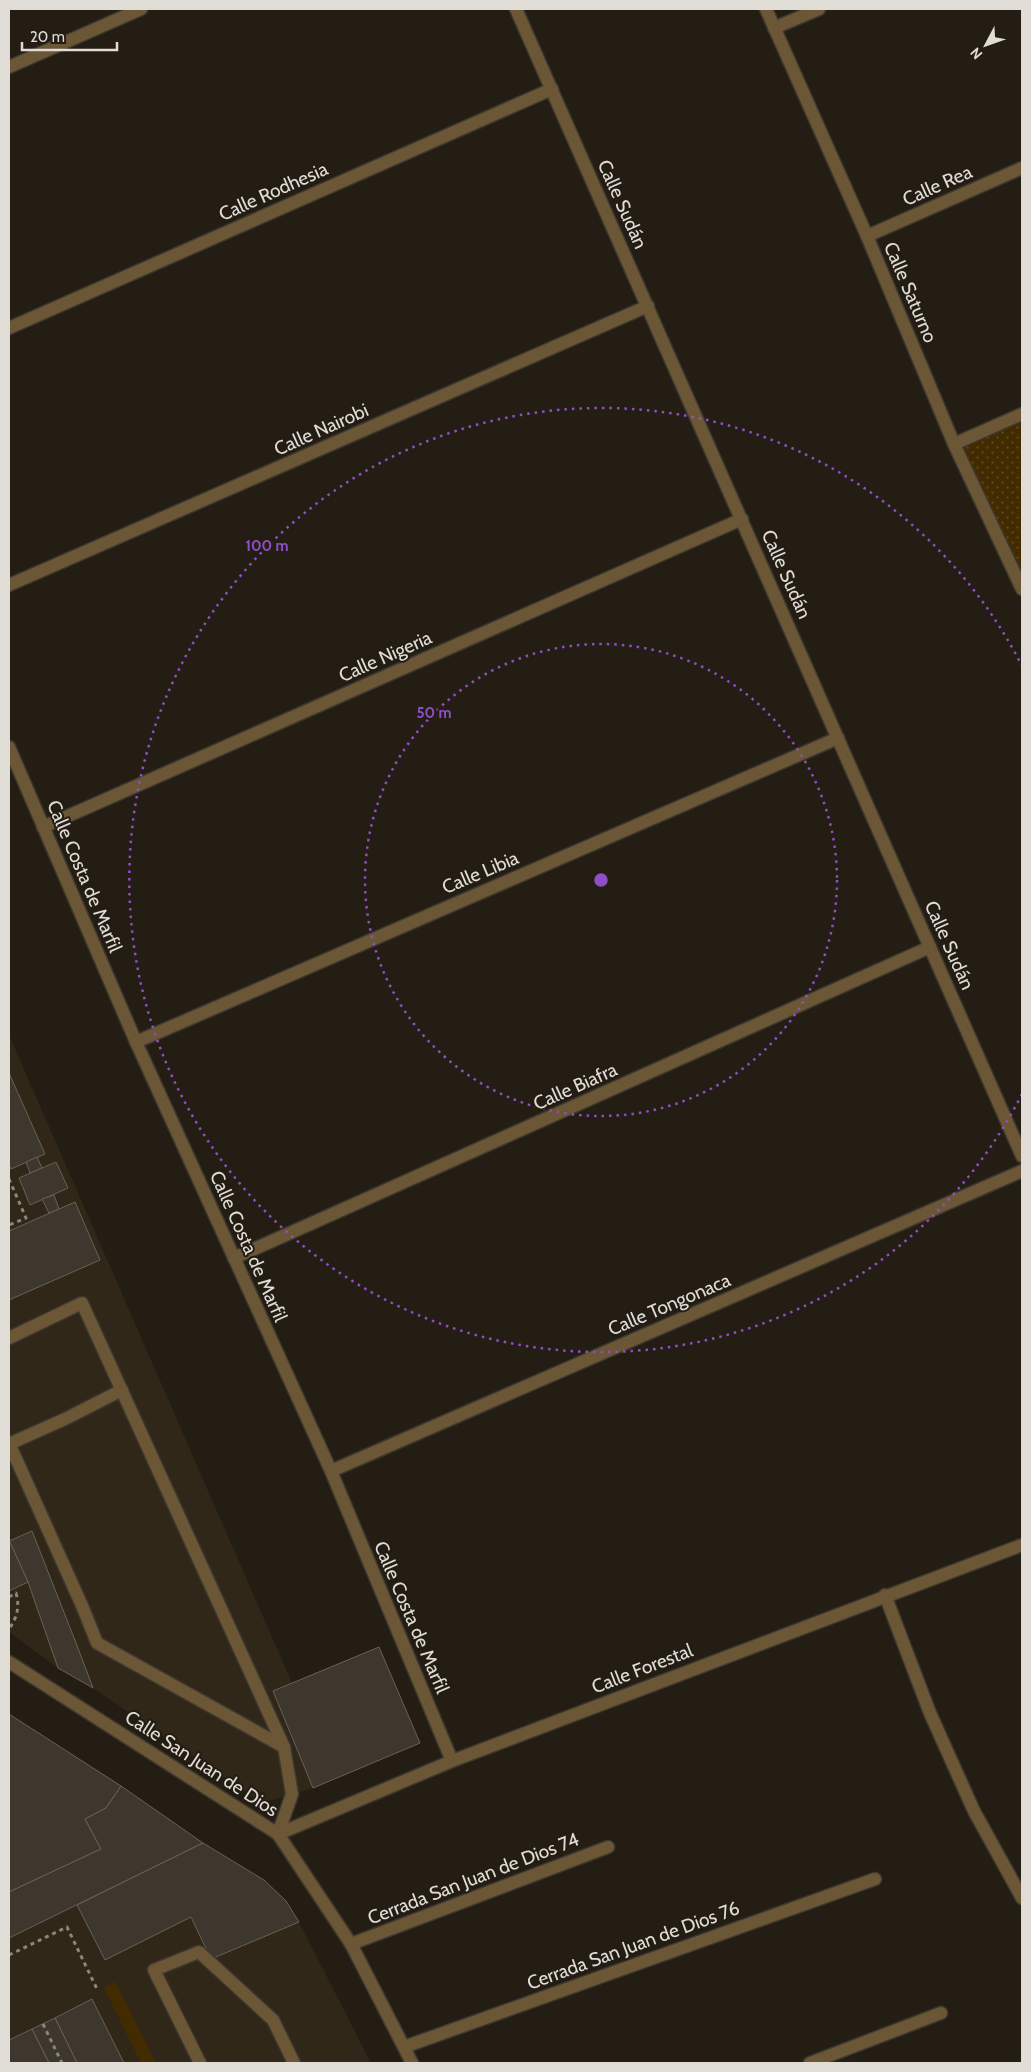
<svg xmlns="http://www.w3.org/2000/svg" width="1031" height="2072" font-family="Cabin,sans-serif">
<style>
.built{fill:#302719}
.park{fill:url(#park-dots)}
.garden{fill:#422b00}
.building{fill:#3d372e;stroke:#686157}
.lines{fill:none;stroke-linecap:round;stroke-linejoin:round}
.minor-casing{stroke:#3d382f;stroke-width:15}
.path{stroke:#8a857e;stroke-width:3;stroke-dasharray:4 4;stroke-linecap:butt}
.minor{stroke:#6b5635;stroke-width:12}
.ring{fill:none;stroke:#8f4fc4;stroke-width:2.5;stroke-dasharray:2.5 5}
.labels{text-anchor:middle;stroke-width:4;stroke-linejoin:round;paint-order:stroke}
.street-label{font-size:19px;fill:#e0dcd6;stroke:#231d14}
.centre{fill:#8f4fc4;stroke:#231d14;stroke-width:2.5}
.ring-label{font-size:15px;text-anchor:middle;font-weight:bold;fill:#8f4fc4;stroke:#231d14;stroke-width:4;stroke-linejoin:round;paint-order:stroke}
</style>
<defs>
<pattern id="park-dots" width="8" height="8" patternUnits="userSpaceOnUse" patternTransform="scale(1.25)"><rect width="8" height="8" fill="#422b00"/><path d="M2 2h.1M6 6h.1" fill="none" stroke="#5d4924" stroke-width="1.8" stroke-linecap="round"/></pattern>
</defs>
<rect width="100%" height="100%" fill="#231d14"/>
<g class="built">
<polygon points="9,1035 292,1683 379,1647 420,1743 313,1788 262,1803 93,1688 58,1668 9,1632"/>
<polygon points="9,1714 121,1786 203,1843 264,1880 286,1901 299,1922 371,2063 9,2063"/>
</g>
<polygon class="park" points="1022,422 1022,592 960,447"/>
<polygon class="garden" points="115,1981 156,2063 141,2063 104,1988"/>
<g class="building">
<polygon points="9,1073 45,1154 11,1169 9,1165"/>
<polygon points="37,1157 42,1168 30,1173 26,1162"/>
<polygon points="56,1162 68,1188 30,1205 19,1178"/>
<polygon points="54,1195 59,1209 49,1213 42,1199"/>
<polygon points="75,1202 100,1260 9,1300 9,1231"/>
<polygon points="32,1531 76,1643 93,1688 58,1668 28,1582 9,1541"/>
<polygon points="9,1540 28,1582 9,1591"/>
<polygon points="379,1647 420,1743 313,1788 273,1691"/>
<polygon points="9,1714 121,1786 106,1808 85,1819 101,1849 9,1892"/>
<polygon points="121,1786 203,1843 9,1938 9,1892 101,1849 85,1819 106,1808"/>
<polygon points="203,1843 264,1880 286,1901 299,1922 211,1959 191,1917 105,1960 77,1905"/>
<polygon points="92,1999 124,2063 77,2063 55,2018"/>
<polygon points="55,2018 77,2063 49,2063 32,2029"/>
<polygon points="32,2029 49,2063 9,2063 9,2040"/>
</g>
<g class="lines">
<g class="minor-casing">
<g id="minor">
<polyline points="516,9 1022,1156"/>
<polyline points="766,9 867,236 954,444 1022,589"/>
<polyline points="774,28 819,9"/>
<polyline points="9,67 141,9"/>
<polyline points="867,236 1022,168"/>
<polyline points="9,328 552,89"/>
<polyline points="954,444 1022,414"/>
<polyline points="9,585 648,306"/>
<polyline points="9,747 136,1042 331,1471 452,1761"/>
<polyline points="43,827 742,519"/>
<polyline points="136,1042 838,738"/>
<polyline points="234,1258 930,947"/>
<polyline points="9,1338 82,1303 284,1747 292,1794 278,1834"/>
<polyline points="9,1443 83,1608 97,1643 284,1747"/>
<polyline points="9,1444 65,1419 122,1390"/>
<polyline points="331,1471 1022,1171"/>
<polyline points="885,1595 930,1713 974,1811 1022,1898"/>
<polyline points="9,1662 278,1834 351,1944 412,2063"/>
<polyline points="278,1834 452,1761 1022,1545"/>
<polyline points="351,1944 608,1847"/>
<polyline points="404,2047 875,1879"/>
<polyline points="200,2063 154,1970 199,1952 273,2020 294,2063"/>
<polyline points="810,2063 941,2013"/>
</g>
</g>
<g class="path">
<polyline points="9,1179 26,1218 9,1225"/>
<path d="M 9,1597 L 16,1593 C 20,1608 17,1617 9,1629"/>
<polyline points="9,1955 67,1927 97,1989"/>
<polyline points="43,2024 62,2063"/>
</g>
<use href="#minor" class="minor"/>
</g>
<g class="ring">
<circle cx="601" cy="880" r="236"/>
<path d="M1022 1094A472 472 0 1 1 1022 666"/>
</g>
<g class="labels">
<g class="street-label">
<text transform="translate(937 185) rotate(-24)" y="7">Calle Rea</text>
<text transform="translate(273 191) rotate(-24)" y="7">Calle Rodhesia</text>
<text transform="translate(623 204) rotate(66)" y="7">Calle Sudán</text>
<text transform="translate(911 292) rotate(67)" y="7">Calle Saturno</text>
<text transform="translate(321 429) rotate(-24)" y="7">Calle Nairobi</text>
<text transform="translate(787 574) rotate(66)" y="7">Calle Sudán</text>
<text transform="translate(385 656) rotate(-24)" y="7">Calle Nigeria</text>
<text transform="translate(480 872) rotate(-23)" y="7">Calle Libia</text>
<text transform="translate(85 876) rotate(67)" y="7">Calle Costa de Marfil</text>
<text transform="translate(950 945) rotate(66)" y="7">Calle Sudán</text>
<text transform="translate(575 1086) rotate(-24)" y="7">Calle Biafra</text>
<text transform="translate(249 1246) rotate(66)" y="7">Calle Costa de Marfil</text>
<text transform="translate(669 1304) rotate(-23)" y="7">Calle Tongonaca</text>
<text transform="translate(412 1617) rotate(67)" y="7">Calle Costa de Marfil</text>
<text transform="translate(642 1668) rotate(-21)" y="7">Calle Forestal</text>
<text transform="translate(202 1763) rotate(33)" y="7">Calle San Juan de Dios</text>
<text transform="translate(473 1878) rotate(-21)" y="7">Cerrada San Juan de Dios 74</text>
<text transform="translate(633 1945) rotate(-20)" y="7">Cerrada San Juan de Dios 76</text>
</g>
</g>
<circle cx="601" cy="880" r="8" class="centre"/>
<g class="ring-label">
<text x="267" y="551">100 m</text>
<text x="434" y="718">50 m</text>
</g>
<rect width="1031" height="2072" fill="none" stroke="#e0dcd6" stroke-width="20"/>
<g transform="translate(986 45) rotate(229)" stroke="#231d14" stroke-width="4" paint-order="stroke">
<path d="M0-4L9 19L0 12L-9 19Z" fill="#e0dcd6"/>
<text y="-8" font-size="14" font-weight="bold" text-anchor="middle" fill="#e0dcd6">N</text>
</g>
<path d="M22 42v8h95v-8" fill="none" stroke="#e0dcd6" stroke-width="2.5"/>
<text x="30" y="42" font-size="15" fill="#e0dcd6" stroke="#231d14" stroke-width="4" paint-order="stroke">20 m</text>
</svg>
